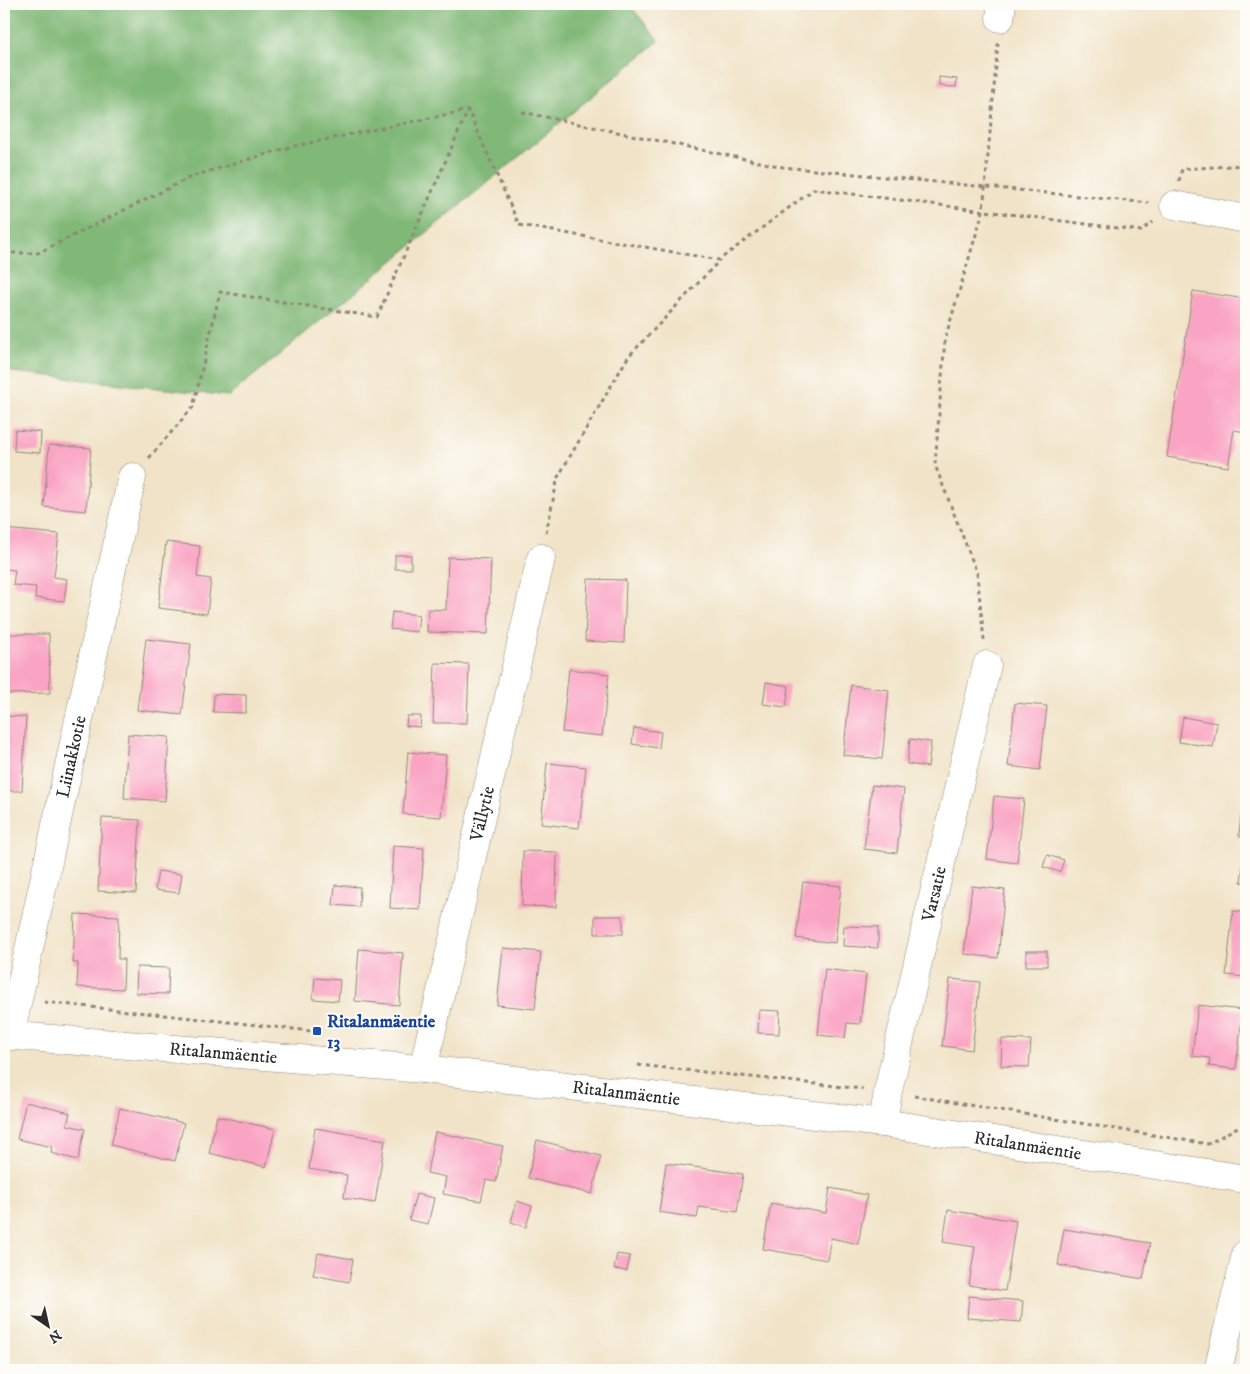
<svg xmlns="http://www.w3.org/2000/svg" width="1250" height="1374" font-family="'IM FELL DW Pica',serif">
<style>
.forest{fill:#80b877;stroke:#567251}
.building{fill:#faa4c4}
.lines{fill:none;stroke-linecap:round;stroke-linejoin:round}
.minor-casing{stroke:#8e8779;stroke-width:29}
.path{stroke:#8e8779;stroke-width:3;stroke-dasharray:4 4;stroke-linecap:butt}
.minor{stroke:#fff;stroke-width:28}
.transit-dot{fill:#1a4fb4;stroke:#fdfcf7;stroke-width:2}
.labels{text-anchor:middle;stroke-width:4;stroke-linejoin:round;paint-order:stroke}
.street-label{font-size:18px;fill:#2b2b2b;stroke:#fdfcf7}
.transit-label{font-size:18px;font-weight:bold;fill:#164399;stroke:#fdfcf7;text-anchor:start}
</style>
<rect width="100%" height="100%" fill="#fdfcf7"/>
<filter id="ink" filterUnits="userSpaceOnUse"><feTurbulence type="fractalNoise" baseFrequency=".02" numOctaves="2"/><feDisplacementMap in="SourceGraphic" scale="10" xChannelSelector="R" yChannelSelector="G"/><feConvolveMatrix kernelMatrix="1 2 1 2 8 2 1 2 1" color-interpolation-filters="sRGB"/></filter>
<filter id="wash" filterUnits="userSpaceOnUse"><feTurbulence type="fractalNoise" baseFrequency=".0096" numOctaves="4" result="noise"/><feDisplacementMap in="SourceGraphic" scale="20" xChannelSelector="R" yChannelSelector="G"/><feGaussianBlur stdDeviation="1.12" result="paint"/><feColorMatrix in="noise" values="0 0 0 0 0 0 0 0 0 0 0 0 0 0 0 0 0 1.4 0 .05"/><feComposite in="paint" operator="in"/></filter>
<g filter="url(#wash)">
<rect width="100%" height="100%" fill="#f1e3c7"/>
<polygon class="forest" points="4,4 629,4 659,41 229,396 4,371"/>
<g id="blocks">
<g class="building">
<polygon points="939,77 957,79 956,87 939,86"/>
<polygon points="1193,291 1246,299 1246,432 1234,430 1228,467 1167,457"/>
<polygon points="15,430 41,432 40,453 14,451"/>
<polygon points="49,445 91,448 86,511 44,507"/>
<polygon points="4,529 59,534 54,577 67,579 64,601 35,598 36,587 13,585 15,570 4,569"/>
<polygon points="166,542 200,546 197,577 211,579 207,614 158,608"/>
<rect x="395" y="555" width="16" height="14"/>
<polygon points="448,557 491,559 488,634 427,632 428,609 446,610"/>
<polygon points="588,579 626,580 624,643 585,641"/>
<polygon points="392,612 419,615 417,632 390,629"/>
<polygon points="4,634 49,634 50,693 7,694 7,659 4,659"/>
<polygon points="146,639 191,644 182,715 137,710"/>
<polygon points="435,663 469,664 467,723 433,723"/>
<polygon points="569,669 609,674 602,736 562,732"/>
<polygon points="766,682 789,686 786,707 763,704"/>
<polygon points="851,685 889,690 882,759 843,755"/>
<polygon points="214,694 246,695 246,713 213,712"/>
<polygon points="1015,703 1047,706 1040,770 1008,766"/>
<polygon points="4,716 26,717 22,791 4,791"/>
<polygon points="407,716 421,716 420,727 406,726"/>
<polygon points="1183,717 1217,723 1213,747 1179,742"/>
<polygon points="634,728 661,732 659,748 632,744"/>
<polygon points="128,734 169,737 165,801 124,798"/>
<polygon points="910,739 931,742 928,767 907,764"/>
<polygon points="408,752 446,755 441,817 403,814"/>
<polygon points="547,763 586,767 579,828 541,824"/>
<polygon points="872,785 904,789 897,853 864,849"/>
<polygon points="994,796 1024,799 1017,863 987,859"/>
<polygon points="1241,815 1246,816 1246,837 1239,836"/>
<polygon points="102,818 140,820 136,893 98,891"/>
<polygon points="393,846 424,848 420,910 390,908"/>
<polygon points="1245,850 1246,851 1246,883 1241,882"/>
<polygon points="523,851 557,852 556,907 522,906"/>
<polygon points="1047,855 1064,860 1060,872 1043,867"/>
<polygon points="158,871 182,874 179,893 155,890"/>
<polygon points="803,882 841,886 835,943 796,938"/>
<polygon points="335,885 360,887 359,907 333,905"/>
<polygon points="972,886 1005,890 998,958 964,954"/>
<polygon points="1233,911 1246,912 1246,977 1226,975"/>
<polygon points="75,914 119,916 118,959 124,959 123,989 77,987 78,963 73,963"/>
<rect x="595" y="916" width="28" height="18"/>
<polygon points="844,926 878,927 878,948 843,946"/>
<polygon points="503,948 541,952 535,1009 497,1005"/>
<polygon points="359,949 403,953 399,1005 355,1001"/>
<rect x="1026" y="951" width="21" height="15"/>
<polygon points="137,967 169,968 168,994 136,993"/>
<polygon points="825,969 866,974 860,1024 847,1023 845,1038 818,1035"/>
<polygon points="315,978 340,980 338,1001 313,999"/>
<polygon points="950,979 980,982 972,1050 942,1046"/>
<polygon points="1198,1005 1243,1010 1236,1069 1209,1066 1210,1058 1192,1056"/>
<polygon points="759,1010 780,1011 779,1034 758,1033"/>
<polygon points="1002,1039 1031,1040 1029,1067 1001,1066"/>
<polygon points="26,1102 70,1113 67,1125 85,1129 78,1160 51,1153 52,1147 17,1139"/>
<polygon points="120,1108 184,1123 175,1161 111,1145"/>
<polygon points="217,1116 275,1129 266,1167 209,1153"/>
<polygon points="315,1128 385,1140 375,1203 344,1198 347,1175 309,1169"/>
<polygon points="435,1132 503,1146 496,1182 486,1180 481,1201 443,1194 446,1177 427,1173"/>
<polygon points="537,1140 601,1156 592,1194 528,1178"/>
<polygon points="666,1163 743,1174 737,1212 699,1207 697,1218 659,1212"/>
<polygon points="830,1188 867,1195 858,1244 831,1238 827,1260 763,1249 771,1203 826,1213"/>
<polygon points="416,1194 434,1198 428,1224 409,1220"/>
<polygon points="517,1201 532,1206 526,1227 511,1222"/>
<polygon points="948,1210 1016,1221 1005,1291 969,1285 975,1247 943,1242"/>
<polygon points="1064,1229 1150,1243 1143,1279 1058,1265"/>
<polygon points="318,1253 353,1259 349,1282 313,1275"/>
<polygon points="617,1254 630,1256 627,1271 614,1269"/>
<polygon points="969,1296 1023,1301 1021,1322 967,1318"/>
</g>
</g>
</g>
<g filter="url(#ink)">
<use href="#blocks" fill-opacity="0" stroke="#8e8779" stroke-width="1"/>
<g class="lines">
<g class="minor-casing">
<g id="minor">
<polyline points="1000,18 1002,4"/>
<polyline points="1174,205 1246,219"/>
<path id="s1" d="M 4,1035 L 423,1069 L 883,1123 L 1246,1179"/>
<path id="s2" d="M 10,1036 L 132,477"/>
<path id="s3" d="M 423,1069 L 541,558"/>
<path id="s4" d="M 883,1123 L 888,1091 L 987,665"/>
<polyline points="1218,1370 1246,1254"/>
</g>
</g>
<g class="path">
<polyline points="522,112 783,167 1149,203"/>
<polyline points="1179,181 1182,169 1246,165"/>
<polyline points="4,253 38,253 193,176 290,147 468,110 519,225 719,260 814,189 1141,231 1153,222"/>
<polyline points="149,458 193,407 220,292 377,317 468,110"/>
<polyline points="546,533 558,477 628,357 719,261"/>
<polyline points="984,640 977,573 935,465 945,339 983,211 998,43"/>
<polyline points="44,1002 321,1032"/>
<polyline points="638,1065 863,1089"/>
<polyline points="4,1072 6,1060"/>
<polyline points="914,1096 1208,1144 1243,1124 1246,1124"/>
</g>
<use href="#minor" class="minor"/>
</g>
</g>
<rect class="transit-dot" x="312" y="1026" width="10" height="10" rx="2.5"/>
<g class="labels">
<g class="street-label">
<text dy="6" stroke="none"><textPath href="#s2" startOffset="286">Liinakkotie</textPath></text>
<text dy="6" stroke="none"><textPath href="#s3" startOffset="262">Vällytie</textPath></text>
<text dy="6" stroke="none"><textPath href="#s4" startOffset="235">Varsatie</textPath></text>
<text dy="6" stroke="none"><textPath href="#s1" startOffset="220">Ritalanmäentie</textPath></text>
<text dy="6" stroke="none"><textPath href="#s1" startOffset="625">Ritalanmäentie</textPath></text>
<text dy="6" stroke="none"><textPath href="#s1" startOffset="1030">Ritalanmäentie</textPath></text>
</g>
<g class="transit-label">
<text x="327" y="1027">Ritalanmäentie<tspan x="327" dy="21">13</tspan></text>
</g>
</g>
<rect width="1250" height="1374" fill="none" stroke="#fdfcf7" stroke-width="20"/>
<g transform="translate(48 1326) rotate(146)" stroke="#fdfcf7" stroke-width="4" paint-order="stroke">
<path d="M0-4L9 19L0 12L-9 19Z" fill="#2b2b2b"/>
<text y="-8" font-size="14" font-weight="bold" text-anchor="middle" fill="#2b2b2b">N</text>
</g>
</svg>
